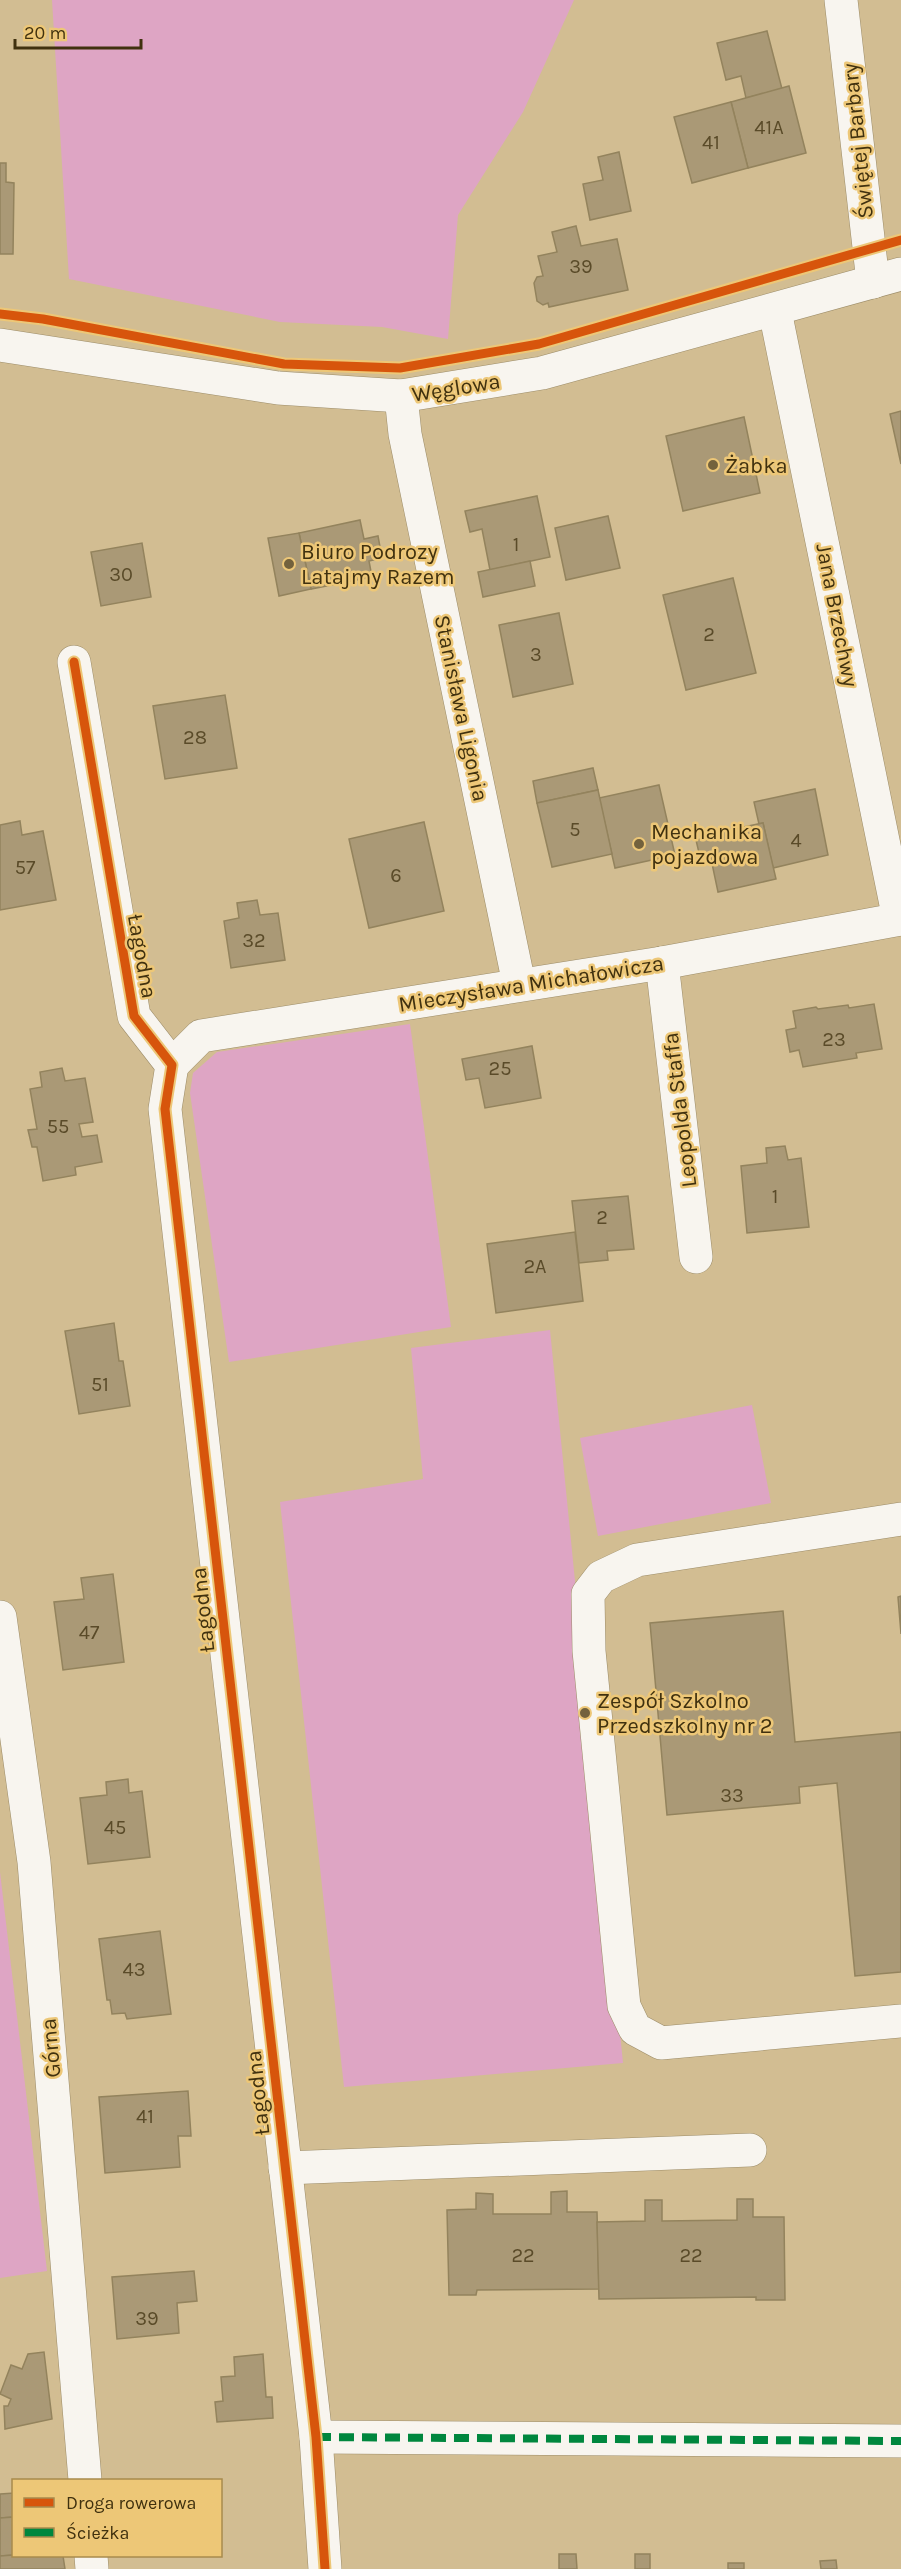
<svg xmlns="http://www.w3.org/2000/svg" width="901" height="2569" font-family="Karla,sans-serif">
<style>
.green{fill:#dea5c4}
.building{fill:#aa9976;stroke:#93835d;stroke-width:1.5}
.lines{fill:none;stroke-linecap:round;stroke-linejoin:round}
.minor-casing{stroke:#9c8c68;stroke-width:34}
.minor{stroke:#f8f5ef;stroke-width:33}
.quiet{stroke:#00873e;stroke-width:8;stroke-dasharray:15 8;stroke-linecap:butt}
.cycleway-casing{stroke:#edc777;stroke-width:13}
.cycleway{stroke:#d7550c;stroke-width:9}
.poi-dot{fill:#73623d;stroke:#edc777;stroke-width:2}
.labels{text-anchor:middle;stroke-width:5;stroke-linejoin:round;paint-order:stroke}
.number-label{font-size:20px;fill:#5a4b29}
.street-label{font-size:22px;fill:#40310f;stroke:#edc777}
.poi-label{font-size:22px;fill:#40310f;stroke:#edc777;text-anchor:start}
</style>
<rect width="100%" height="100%" fill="#d2bd92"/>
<g class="green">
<polygon points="52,0 574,0 523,112 458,215 448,339 382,327 280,322 69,279"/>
<polygon points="410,1024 451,1327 229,1362 190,1093 193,1073 217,1052"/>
<polygon points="550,1330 623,2063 344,2087 280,1502 423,1479 411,1348"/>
<polygon points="752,1405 771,1503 598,1536 580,1438"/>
<polygon points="0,1872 47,2271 0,2278"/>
</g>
<g class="building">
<polygon points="767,31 782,89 746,98 741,76 726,80 717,43"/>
<polygon points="789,86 806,153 748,168 731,102"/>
<polygon points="731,102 748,168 692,183 674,117"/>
<polygon points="619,152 631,211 590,220 583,184 603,180 598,157"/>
<polygon points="0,163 6,163 6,182 14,183 13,254 0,254"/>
<polygon points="576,226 581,246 617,239 628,290 549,307 548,303 543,305 537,301 534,283 537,277 543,276 538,256 557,252 552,232"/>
<polygon points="901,411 901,464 890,414"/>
<polygon points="744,417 760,493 683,511 666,436"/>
<polygon points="537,496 550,557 490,570 482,529 470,532 465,511"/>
<polygon points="608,516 620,568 566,580 555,528"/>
<polygon points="360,520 364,539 378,536 382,558 369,561 372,577 311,589 299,533"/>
<polygon points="299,533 311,589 279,596 268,538"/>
<polygon points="142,543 151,597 101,606 91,552"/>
<polygon points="530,561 535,586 483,597 478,572"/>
<polygon points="733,578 756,673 686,690 663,595"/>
<polygon points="559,613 573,684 513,697 499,625"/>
<polygon points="225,695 237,768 165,779 153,706"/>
<polygon points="593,768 598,790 537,803 533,781"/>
<polygon points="659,785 675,855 615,868 599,798"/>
<polygon points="815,789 828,855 773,868 763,823 759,824 754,802"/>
<polygon points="598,790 612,854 552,867 537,803"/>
<polygon points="20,821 22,835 43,831 56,900 0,910 0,825"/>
<polygon points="424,822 444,911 369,928 349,839"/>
<polygon points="763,823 776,879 718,892 710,854 700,857 696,840 706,838 705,835"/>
<polygon points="257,900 260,915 278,913 285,960 231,968 224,921 239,918 237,903"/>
<polygon points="874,1004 882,1049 856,1053 857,1058 803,1067 799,1050 790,1052 786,1030 796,1028 793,1011 816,1007 818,1009 848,1005 849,1008"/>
<polygon points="532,1046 541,1098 485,1108 479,1078 466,1080 462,1059"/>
<polygon points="62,1068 65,1081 85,1078 93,1122 79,1124 82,1137 97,1135 102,1162 75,1167 76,1175 43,1181 37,1147 32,1147 28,1130 37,1129 30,1089 42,1087 40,1072"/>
<polygon points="785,1146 788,1160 801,1158 809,1227 747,1233 741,1166 767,1163 766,1148"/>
<polygon points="628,1196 634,1249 607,1251 608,1260 579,1263 572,1201"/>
<polygon points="575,1232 583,1301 496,1313 487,1244"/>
<polygon points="114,1323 119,1361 123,1361 130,1406 79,1414 65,1331"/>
<polygon points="113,1574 124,1662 63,1670 54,1602 84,1599 81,1578"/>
<polygon points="901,1596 901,1634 898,1597"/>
<polygon points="783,1611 795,1742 901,1732 901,1972 855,1976 837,1783 799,1787 800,1803 667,1815 650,1623"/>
<polygon points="128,1779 129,1793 142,1791 150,1857 88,1864 80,1798 107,1795 106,1782"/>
<polygon points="160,1931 171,2014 127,2019 125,2013 112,2014 110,2000 107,2000 99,1939"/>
<polygon points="188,2091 191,2136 178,2136 180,2167 105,2173 99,2097"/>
<polygon points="567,2191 567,2212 597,2212 599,2289 477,2290 476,2295 449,2295 447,2210 476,2209 476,2193 493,2194 493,2214 551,2214 551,2192"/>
<polygon points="737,2199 753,2199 753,2217 784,2217 785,2300 756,2300 756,2297 599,2299 597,2222 645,2221 645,2200 662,2200 662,2221 737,2220"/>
<polygon points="194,2271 197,2301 177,2303 179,2333 117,2339 112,2277"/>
<polygon points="44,2352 52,2419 5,2429 4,2406 8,2406 11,2399 0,2394 11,2365 22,2369 28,2354"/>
<polygon points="263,2354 266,2397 272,2397 273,2418 217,2422 215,2402 223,2401 221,2377 235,2376 234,2357"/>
<polygon points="14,2493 14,2517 0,2518 0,2494"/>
<polygon points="14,2517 14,2555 0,2556 0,2518"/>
<polygon points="559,2554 576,2554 577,2569 559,2569"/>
<rect x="635" y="2554" width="15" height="15"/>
<polygon points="14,2555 63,2556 65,2569 0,2569 0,2556"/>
<polygon points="836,2560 837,2569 821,2569 820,2561"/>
<rect x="728" y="2563" width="16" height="6"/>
</g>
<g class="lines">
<g class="minor-casing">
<g id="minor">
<polyline points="841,0 873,282"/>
<polyline points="775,311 899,919"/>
<polyline points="0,345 278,388 401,396 542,373 901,274"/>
<polyline points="401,396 405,434 519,984"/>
<polyline points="74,662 134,1016 172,1065 165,1109 316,2437 325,2569"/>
<polyline points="662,963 696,1257"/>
<polyline points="172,1065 201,1036 662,963 901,919"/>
<polyline points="901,1519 637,1560 601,1577 588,1594 589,1651 624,2006 635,2029 661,2043 901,2021"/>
<polyline points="0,1617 34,1862 85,2480"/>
<polyline points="285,2168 750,2150"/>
<polyline points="316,2437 901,2441"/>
<polyline points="91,2556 92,2569"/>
</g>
</g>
<use href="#minor" class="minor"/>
<polyline class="quiet" points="316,2437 901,2441"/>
<g class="cycleway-casing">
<g id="cycleway">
<polyline points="0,314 43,319 284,364 400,368 539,344 901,240"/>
<polyline points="74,662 134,1016 172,1065 165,1109 316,2437 325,2569"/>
</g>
</g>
<use href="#cycleway" class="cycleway"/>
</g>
<g class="poi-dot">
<circle cx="713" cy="465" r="6"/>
<circle cx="289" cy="564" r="6"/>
<circle cx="639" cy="844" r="6"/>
<circle cx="585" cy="1713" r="6"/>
</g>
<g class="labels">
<g class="number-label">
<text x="769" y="134">41A</text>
<text x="711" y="149">41</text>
<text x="581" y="273">39</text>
<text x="516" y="551">1</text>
<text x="121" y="581">30</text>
<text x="709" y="641">2</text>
<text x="536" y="661">3</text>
<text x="195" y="744">28</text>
<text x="575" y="836">5</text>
<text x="796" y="847">4</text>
<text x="25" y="874">57</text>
<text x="396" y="882">6</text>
<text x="254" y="947">32</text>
<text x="834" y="1046">23</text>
<text x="500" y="1075">25</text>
<text x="58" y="1133">55</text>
<text x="775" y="1203">1</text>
<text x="602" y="1224">2</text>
<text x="535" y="1273">2A</text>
<text x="100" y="1391">51</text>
<text x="89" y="1639">47</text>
<text x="732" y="1802">33</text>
<text x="115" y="1834">45</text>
<text x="134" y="1976">43</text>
<text x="145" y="2123">41</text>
<text x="523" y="2262">22</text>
<text x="691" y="2262">22</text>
<text x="147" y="2325">39</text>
</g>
<g class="street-label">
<text transform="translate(857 141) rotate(-96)" y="8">Świętej Barbary</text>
<text transform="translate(456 387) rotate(-9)" y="8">Węglowa</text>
<text transform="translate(838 615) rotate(79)" y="8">Jana Brzechwy</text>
<text transform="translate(462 708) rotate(78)" y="8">Stanisława Ligonia</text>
<text transform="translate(143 956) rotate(80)" y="8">Łagodna</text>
<text transform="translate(531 983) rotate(-9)" y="8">Mieczysława Michałowicza</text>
<text transform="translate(679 1110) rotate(-97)" y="8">Leopolda Staffa</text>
<text transform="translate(202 1610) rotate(-96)" y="8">Łagodna</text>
<text transform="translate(50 2048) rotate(-95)" y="8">Górna</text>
<text transform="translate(257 2093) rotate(-96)" y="8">Łagodna</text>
</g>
<g class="poi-label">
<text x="725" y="473">Żabka</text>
<text x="301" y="559">Biuro Podrozy<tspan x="301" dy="25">Latajmy Razem</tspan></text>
<text x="651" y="839">Mechanika<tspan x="651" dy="25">pojazdowa</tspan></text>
<text x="597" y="1708">Zespół Szkolno<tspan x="597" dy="25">Przedszkolny nr 2</tspan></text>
</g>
</g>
<rect x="12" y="2479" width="210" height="78" fill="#edc777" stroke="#a88b4d" stroke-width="1.5"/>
<rect x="24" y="2498" width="30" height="9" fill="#d7550c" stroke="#a88b4d" stroke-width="1.5"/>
<text x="66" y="2509" font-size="18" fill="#40310f">Droga rowerowa</text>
<rect x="24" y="2528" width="30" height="9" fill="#00873e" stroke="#a88b4d" stroke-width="1.5"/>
<text x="66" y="2539" font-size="18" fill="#40310f">Ścieżka</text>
<path d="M15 39v9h126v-9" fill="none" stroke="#40310f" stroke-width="3"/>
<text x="24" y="39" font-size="18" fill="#40310f" stroke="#edc777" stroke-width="4.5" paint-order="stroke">20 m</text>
</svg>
